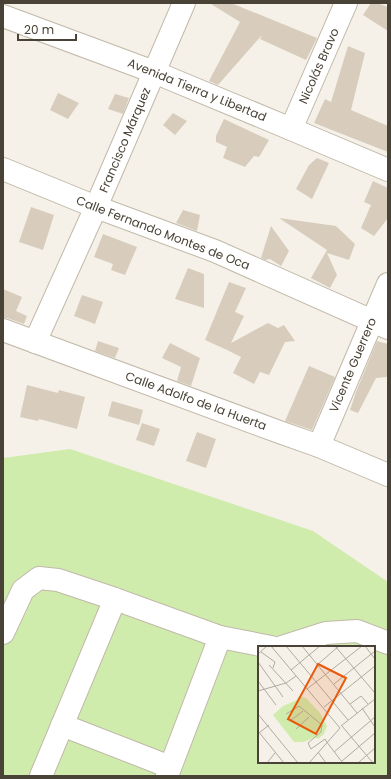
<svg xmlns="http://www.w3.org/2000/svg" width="391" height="779" font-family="Poppins,sans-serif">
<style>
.green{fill:#cfecad;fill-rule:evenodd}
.building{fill:#d8cdbc}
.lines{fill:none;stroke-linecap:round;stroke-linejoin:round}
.minor-casing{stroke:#c1b9a9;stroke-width:24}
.minor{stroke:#fff;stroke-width:22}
.labels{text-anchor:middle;stroke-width:3;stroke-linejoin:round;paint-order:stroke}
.street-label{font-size:12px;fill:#494236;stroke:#fff}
.inset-road{fill:none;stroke:#b0aba1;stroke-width:1}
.view{fill:#e8590c;fill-opacity:0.15;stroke:#e8590c;stroke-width:2}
.inset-edge{fill:none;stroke:#494236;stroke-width:2}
</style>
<rect width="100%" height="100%" fill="#f5f1e8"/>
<path class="green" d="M 70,449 L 313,531 L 388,582 L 388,776 L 3,776 L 3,458 ZM 259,647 L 374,647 L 374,762 L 259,762 Z"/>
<g class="building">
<polygon points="212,3 231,3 317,38 306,60 260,39 262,35 218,85 209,81 240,22 211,4"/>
<polygon points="371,3 377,3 388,7 388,31 363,15"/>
<polygon points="348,46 365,53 351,110 388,126 388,152 314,123 325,99 331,102"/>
<polygon points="58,93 79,103 68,119 50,110"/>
<polygon points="115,94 129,98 123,114 108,109"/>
<polygon points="173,113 187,121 175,135 163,125"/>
<polygon points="224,119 269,140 259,157 254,156 245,167 223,158 227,147 216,142 216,136"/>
<polygon points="317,158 329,163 312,199 296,189 309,165"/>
<polygon points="373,181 388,188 388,218 374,236 361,228 371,205 364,202"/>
<polygon points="31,207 54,215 43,250 19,242"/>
<polygon points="183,210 200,215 197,231 176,223"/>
<polygon points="279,218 336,226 355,244 349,260 327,253 337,275 330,288 311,278 327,250"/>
<polygon points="271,226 289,251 281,266 270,259 265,260 261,258"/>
<polygon points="103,234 137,247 125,275 111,270 113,264 94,257"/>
<polygon points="188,268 204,274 204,308 175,299"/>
<polygon points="229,282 246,288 235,312 244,316 231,343 268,323 278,328 284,325 295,341 285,342 269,375 260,372 254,384 233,373 241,357 227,350 205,340"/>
<polygon points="3,289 22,297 16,311 27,316 24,324 7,318 3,318"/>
<polygon points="82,295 103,302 95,324 74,316"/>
<polygon points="98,341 119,348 115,358 95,351"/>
<polygon points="377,341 388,344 388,377 376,378 358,413 350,410 356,392"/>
<polygon points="170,343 200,358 191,386 177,381 181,367 162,358"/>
<polygon points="309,366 335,377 312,430 285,421"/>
<polygon points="27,385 58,393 59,390 85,397 77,429 39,419 38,421 20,417"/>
<polygon points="112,401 143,410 139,425 108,416"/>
<polygon points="142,423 160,429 154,446 136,440"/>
<polygon points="197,432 216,439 206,468 186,461"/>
</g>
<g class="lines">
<g class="minor-casing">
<g id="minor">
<polyline points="3,16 154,72 291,129 388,170"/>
<polyline points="291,129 346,3"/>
<polyline points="3,169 96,207 215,251 388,328"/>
<polyline points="3,330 282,433 319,446 388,475"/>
<polyline points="35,342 96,207 184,3"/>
<polyline points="319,446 388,284"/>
<polyline points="3,633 23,590 39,578 58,580 115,599 220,637 271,647"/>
<polyline points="282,647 326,633 357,631 388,643"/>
<polyline points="62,725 170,767"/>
<polyline points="41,776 115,599"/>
<polyline points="167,776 220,637"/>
</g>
</g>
<use href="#minor" class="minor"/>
</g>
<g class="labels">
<g class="street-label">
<text transform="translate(319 66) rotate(-66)" y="4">Nicolás Bravo</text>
<text transform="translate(197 90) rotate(22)" y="4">Avenida Tierra y Libertad</text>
<text transform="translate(125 140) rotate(-67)" y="4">Francisco Márquez</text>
<text transform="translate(163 233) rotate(21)" y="4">Calle Fernando Montes de Oca</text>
<text transform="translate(353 365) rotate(-67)" y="4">Vicente Guerrero</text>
<text transform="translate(196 401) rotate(20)" y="4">Calle Adolfo de la Huerta</text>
</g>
</g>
<g transform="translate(258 646)">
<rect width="117" height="117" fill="#f5f1e8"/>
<path d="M 41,50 L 48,52 L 62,67 L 69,80 L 66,88 L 60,93 L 57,91 L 46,96 L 36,96 L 15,69 L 25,60 L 39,54 Z" fill="#cfecad"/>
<path class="inset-road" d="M 13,0 L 82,82 L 51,117M 28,0 L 90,74M 44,0 L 99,67M 77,0 L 117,47M 107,0 L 117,13M 3,6 L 17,16 L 15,22M 0,8 L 9,0M 0,16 L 25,51M 11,19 L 35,45M 59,19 L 81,0M 33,24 L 62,0M 0,35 L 18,59M 76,38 L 117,5M 49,43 L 104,0M 0,45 L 28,37 L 38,30M 92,58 L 103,50 L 110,58M 66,61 L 117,20M 104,62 L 117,81M 0,68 L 40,117M 28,68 L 41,60 L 64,79 L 63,86 L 50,97 L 53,103 L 67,93 L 68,95M 32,75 L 45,65M 83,80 L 117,53M 84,80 L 115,117M 38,83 L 51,71M 0,85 L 26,117M 1,87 L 11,79M 68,95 L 84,116M 60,106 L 68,117M 76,106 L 117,71M 84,115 L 117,87M 9,117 L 17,107M 100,117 L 117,102"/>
<path class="view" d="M 60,18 L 88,32 L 58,88 L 30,73 Z"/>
<rect width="117" height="117" class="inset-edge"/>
</g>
<rect width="391" height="779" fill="none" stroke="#494236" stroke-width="8"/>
<path d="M18 34v6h58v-6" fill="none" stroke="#494236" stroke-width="2"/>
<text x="24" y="34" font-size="12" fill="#494236" stroke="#ffffff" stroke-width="3" paint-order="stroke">20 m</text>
</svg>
